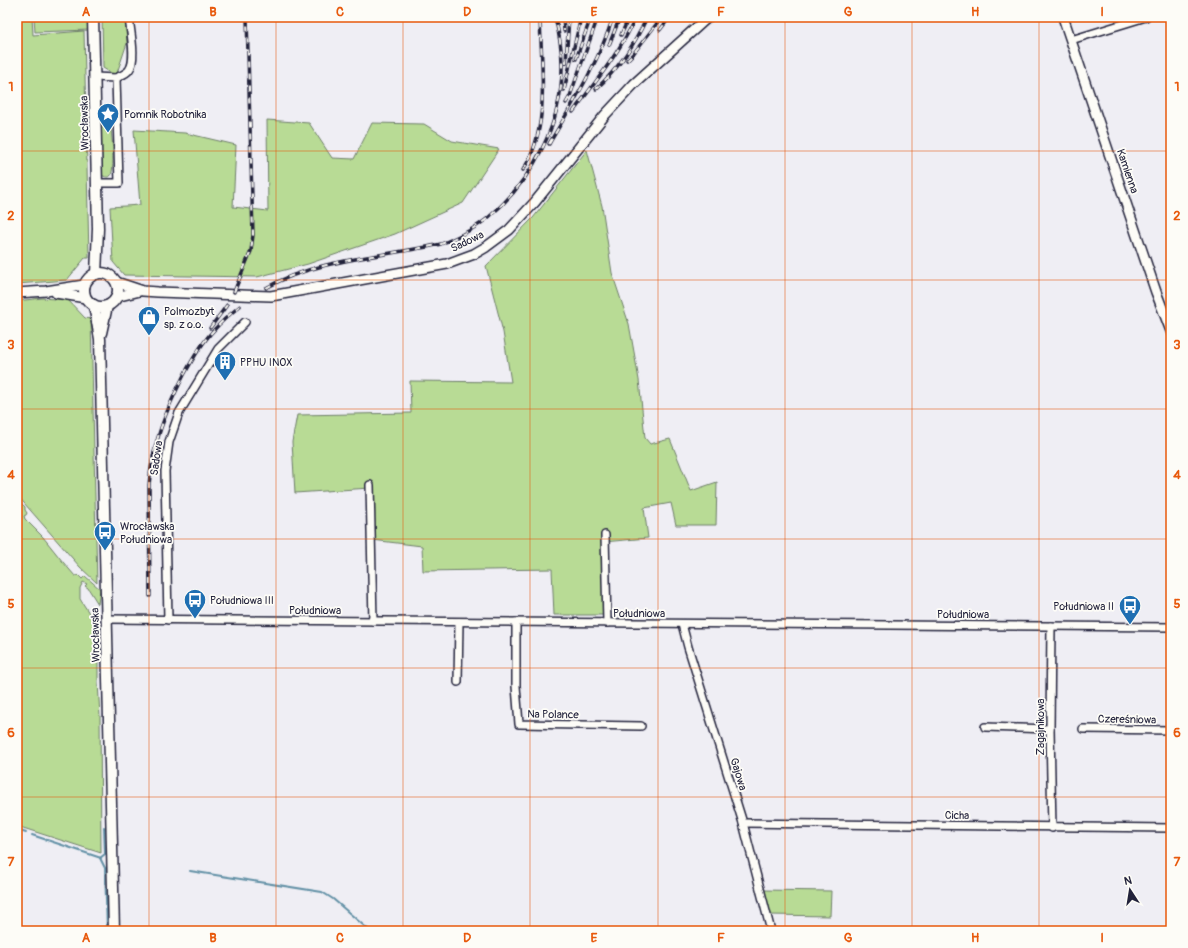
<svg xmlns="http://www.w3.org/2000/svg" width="1188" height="948" font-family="Pangolin,sans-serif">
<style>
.green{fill:#b8db95;stroke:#6d7e68}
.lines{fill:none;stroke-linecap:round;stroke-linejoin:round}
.stream{stroke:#6391a6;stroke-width:2}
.minor-casing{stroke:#22223b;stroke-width:10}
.tertiary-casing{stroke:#22223b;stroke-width:12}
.secondary-casing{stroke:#22223b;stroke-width:13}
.minor{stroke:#fdfcf7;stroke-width:7}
.tertiary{stroke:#fdfcf7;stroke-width:9}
.secondary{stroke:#fdfcf7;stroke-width:10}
.rail-casing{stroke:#22223b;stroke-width:3.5}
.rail{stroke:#fdfcf7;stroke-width:2;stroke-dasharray:6;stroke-linecap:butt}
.grid{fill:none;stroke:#e8590c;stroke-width:1;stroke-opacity:0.55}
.labels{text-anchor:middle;stroke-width:3.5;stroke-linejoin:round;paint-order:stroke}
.poi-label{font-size:11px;fill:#22223b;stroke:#fdfcf7;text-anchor:start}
.street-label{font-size:11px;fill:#22223b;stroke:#fdfcf7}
.neatline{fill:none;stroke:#e8590c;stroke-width:1.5}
.grid-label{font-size:13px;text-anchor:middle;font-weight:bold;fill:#e8590c}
</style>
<rect width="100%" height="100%" fill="#efeef4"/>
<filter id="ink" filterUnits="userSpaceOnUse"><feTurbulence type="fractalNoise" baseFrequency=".025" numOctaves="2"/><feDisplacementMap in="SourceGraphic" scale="8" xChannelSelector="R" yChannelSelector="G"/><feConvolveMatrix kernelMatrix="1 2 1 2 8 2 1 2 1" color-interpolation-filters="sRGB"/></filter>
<g filter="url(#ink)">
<g class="green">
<polygon points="17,17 32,17 33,35 84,31 89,258 85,258 67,280 17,284"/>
<polygon points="34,17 88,17 89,30 35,32"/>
<polygon points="102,17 125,17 127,43 116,76 103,68"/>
<path d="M 105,120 L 109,120 C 112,128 115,168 111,175 C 110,178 106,177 103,176 L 101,173 L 100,124 Z"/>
<polygon points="267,120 309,123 332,158 354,159 372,123 424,124 452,141 499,149 463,203 395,234 308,264 257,277 124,275 113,262 110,207 140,205 134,130 185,133 236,145 233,207 268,211"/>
<polygon points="587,150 602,206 612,273 629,324 639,380 645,438 650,444 670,439 691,491 717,482 716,525 676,525 671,503 644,508 648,538 603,542 603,615 554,615 552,569 423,571 422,546 372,540 370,488 295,493 292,442 297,415 411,413 410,381 511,382 503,332 486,266 533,218"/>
<polygon points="42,298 68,300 85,318 91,319 97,583 80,567 17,495 17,301"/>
<polygon points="17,499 25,507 25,510 27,513 26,515 24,516 25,519 43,537 63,562 75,576 78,575 82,579 85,576 100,589 98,604 88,588 85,586 87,584 83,582 80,588 80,599 98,627 98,682 100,716 101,853 17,826"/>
<polygon points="763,890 831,891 830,916 770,915"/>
</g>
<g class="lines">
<g class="stream">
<polyline points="104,827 105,854 100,858 105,868 107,931"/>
<polyline points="17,830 26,833"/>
<polyline points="32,835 101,858"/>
<polyline points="190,871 322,892 333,899 370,931"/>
</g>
<g class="minor-casing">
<g id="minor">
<polyline points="1071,40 1146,17"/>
<polyline points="95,77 116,78 119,183 97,183"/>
<path d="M 116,78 C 120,76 126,74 129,70 C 137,60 130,30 129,17"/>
<polyline points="370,485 373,621"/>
<polyline points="605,535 607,623"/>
<polyline points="107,619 1171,627"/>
<polyline points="168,620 165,471 169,442 179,413 218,349 245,322"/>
<polyline points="516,622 516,686 519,724 641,726"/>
<polyline points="682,624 688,647 743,823 771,931"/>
<polyline points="1051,626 1050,729 1052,828"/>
<polyline points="458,682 459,622"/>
<polyline points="985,727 1050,729"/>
<polyline points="1083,729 1171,730"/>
<polyline points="743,823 1171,828"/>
</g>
</g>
<g class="tertiary-casing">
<g id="tertiary">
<polyline points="1063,17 1156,292 1171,331"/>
<polyline points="116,282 143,291 158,292 271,296 447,264 474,254 486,247 509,230 535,202 605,115 634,84 708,17"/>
<polyline points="17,293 46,291 84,285"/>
<polyline points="56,293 86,298"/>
<polyline points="116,297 140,291"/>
</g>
</g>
<g class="secondary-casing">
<g id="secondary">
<polyline points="93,17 98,229 96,274"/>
<circle cx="101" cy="290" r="17"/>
<polyline points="94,305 100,339 114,931"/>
<polyline points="101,333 107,306"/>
</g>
</g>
<use href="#minor" class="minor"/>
<use href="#tertiary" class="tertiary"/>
<use href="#secondary" class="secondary"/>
<g class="rail-casing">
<g id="rail">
<polyline points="563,17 564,31"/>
<polyline points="660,30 670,17"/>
<polyline points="621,35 629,17"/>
<polyline points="609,45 620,17"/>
<polyline points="576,59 591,17"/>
<polyline points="627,60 633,54 662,17"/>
<polyline points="566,63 569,17"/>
<path d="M 596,89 C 618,69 635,44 647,17"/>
<polyline points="564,90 581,17"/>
<polyline points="566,103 570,96 598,17"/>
<path d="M 573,112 C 596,81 620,52 636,17"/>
<path d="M 549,144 C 573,103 599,62 613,17"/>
<path d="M 523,170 C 551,128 541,65 540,17"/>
<path d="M 266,288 C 319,258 383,257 441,244 C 458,237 475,229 489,217 C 532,180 563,123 562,65 C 562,49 559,33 555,17"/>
<polyline points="234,292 251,251 253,235 247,17"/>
<polyline points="210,328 227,305"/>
<path d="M 150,596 L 149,485 C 152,445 166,410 184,375 C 192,360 201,344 213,331 C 221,322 230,314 240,306"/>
</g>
</g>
<use href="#rail" class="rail"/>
</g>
</g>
<path class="grid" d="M 149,17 L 149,931M 276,17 L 276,931M 403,17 L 403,931M 530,17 L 530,931M 658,17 L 658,931M 785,17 L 785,931M 912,17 L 912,931M 1039,17 L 1039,931M 17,151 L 1171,151M 17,280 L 1171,280M 17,409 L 1171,409M 17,539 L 1171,539M 17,668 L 1171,668M 17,797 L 1171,797"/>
<defs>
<g id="sight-pin" transform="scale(1.15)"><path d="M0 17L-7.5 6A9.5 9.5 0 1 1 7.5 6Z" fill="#1f6fb2" stroke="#fdfcf7"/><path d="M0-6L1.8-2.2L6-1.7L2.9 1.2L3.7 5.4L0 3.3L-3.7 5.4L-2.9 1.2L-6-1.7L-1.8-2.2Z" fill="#fff"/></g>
<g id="shop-pin" transform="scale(1.15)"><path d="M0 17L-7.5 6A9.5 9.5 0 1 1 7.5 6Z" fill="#1f6fb2" stroke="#fdfcf7"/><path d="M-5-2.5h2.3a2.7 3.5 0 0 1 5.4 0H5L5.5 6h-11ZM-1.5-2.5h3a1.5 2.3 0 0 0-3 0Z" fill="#fff"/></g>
<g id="building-pin" transform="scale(1.15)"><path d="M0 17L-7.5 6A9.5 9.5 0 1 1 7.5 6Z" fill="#1f6fb2" stroke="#fdfcf7"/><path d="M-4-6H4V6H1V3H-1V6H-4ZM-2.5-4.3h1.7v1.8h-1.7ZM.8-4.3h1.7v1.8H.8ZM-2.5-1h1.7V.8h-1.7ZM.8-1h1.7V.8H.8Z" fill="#fff"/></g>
<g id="bus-pin" transform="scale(1.15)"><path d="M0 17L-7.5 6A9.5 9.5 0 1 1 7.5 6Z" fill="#1f6fb2" stroke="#fdfcf7"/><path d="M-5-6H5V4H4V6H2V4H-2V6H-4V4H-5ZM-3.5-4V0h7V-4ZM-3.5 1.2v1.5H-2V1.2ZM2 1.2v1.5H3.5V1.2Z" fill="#fff"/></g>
</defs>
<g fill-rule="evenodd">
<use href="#sight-pin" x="108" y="114"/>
<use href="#shop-pin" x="149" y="317"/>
<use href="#building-pin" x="225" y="362"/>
<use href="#bus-pin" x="105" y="532"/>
<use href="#bus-pin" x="195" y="600"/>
<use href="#bus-pin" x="1130" y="606"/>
</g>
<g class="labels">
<g class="poi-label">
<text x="124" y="118">Pomnik Robotnika</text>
<text x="164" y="315">Polmozbyt<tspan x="164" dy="13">sp. z o.o.</tspan></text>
<text x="240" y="366">PPHU INOX</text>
<text x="120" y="530">Wrocławska<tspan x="120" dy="13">Południowa</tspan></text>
<text x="210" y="604">Południowa III</text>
<text x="1114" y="610" text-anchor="end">Południowa II</text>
</g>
<g class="street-label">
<text transform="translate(84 123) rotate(-91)" y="4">Wrocławska</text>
<text transform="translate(1128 171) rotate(71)" y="4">Kamienna</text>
<text transform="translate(467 241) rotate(-26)" y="4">Sadowa</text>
<text transform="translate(156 458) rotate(-82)" y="4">Sadowa</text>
<text x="315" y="614">Południowa</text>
<text x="639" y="617">Południowa</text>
<text x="963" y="618">Południowa</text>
<text transform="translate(95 635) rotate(-91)" y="4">Wrocławska</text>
<text transform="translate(553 714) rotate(1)" y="4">Na Polance</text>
<text transform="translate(1127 719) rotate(1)" y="4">Czereśniowa</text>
<text transform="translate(1040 727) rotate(-90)" y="4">Zagajnikowa</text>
<text transform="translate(739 774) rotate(73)" y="4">Gajowa</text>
<text transform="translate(957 815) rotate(1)" y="4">Cicha</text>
</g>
</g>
<rect width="1188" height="948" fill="none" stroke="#fdfcf7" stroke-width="44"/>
<g transform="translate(1130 890) rotate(348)" stroke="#fdfcf7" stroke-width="3" paint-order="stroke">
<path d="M0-3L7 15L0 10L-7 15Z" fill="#22223b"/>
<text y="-6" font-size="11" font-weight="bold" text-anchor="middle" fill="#22223b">N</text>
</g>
<rect x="22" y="22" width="1144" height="904" class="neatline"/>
<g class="grid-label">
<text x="86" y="16">A</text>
<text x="213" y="16">B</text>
<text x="340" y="16">C</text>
<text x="467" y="16">D</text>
<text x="594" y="16">E</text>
<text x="721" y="16">F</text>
<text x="848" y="16">G</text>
<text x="975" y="16">H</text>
<text x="1102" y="16">I</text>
<text x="11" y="91">1</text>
<text x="1177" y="91">1</text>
<text x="11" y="220">2</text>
<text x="1177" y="220">2</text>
<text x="11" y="349">3</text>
<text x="1177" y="349">3</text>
<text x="11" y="479">4</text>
<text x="1177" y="479">4</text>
<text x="11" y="608">5</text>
<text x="1177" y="608">5</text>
<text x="11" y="737">6</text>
<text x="1177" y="737">6</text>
<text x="11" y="866">7</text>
<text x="1177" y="866">7</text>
<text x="86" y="942">A</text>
<text x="213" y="942">B</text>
<text x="340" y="942">C</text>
<text x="467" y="942">D</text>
<text x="594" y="942">E</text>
<text x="721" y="942">F</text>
<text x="848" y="942">G</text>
<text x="975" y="942">H</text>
<text x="1102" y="942">I</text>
</g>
</svg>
